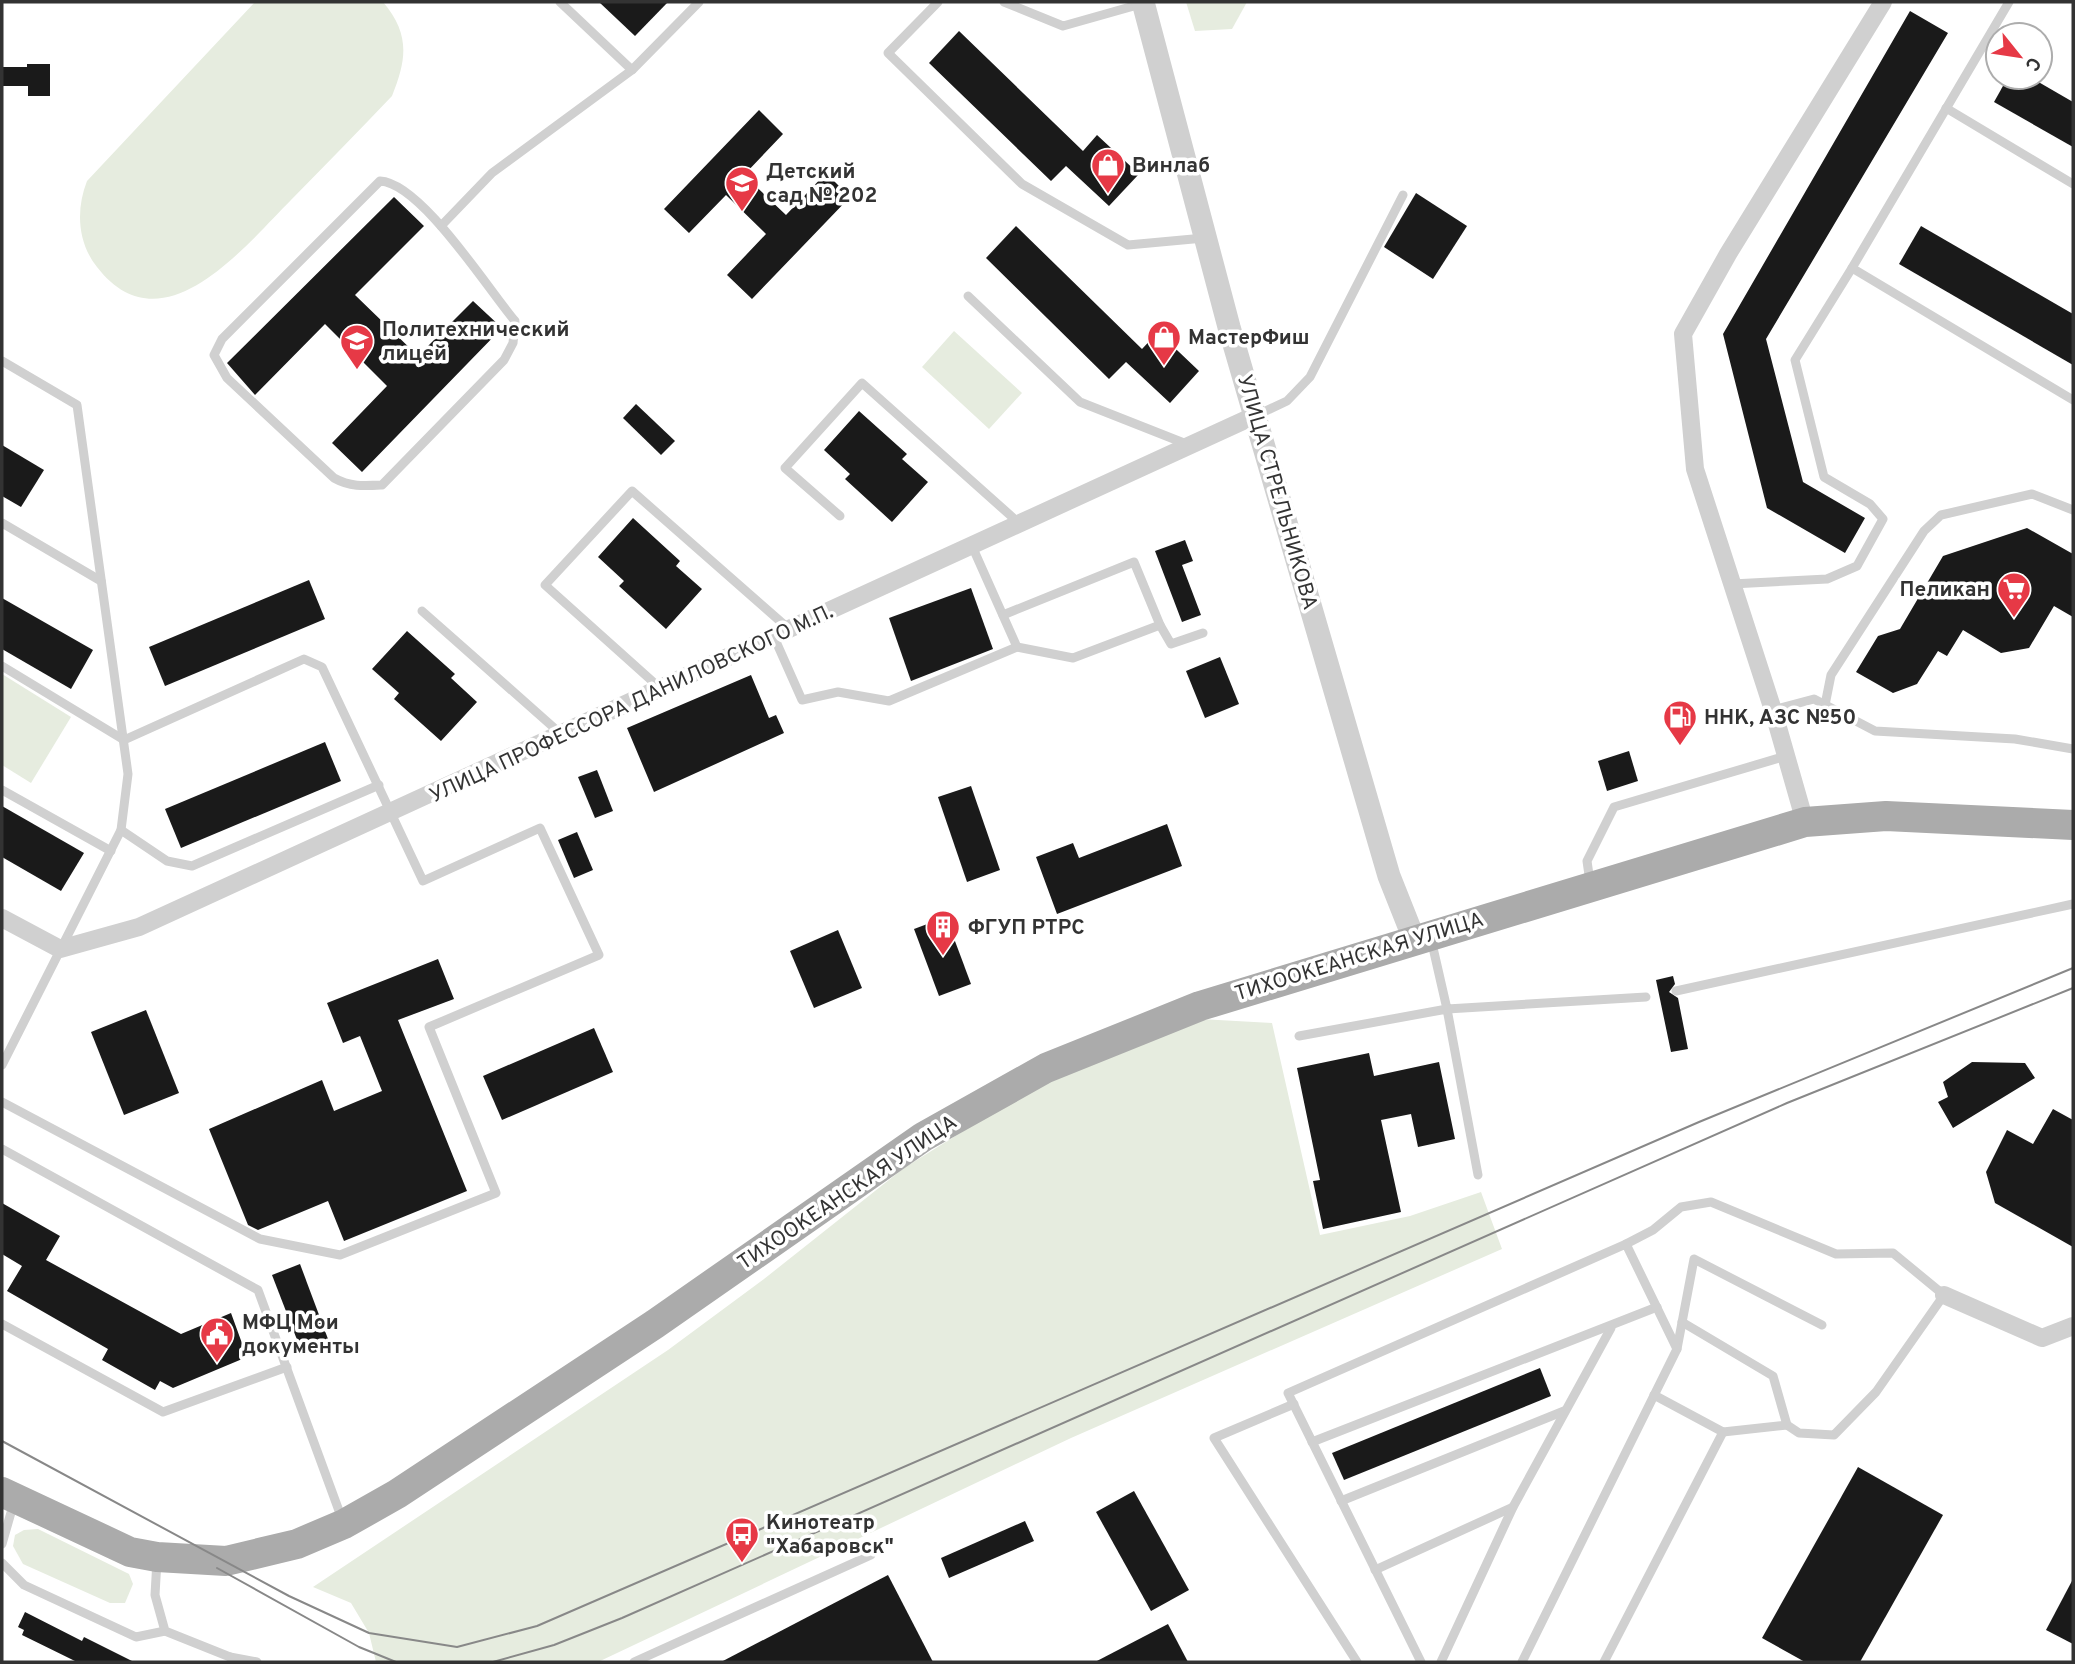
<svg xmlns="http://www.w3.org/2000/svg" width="2075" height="1664" font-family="Overpass,sans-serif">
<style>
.green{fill:#e6ecdf}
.building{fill:#1a1a1a}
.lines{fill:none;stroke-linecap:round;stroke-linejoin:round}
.service{stroke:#d0d0d0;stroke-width:9}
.minor{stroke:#d0d0d0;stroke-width:18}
.tertiary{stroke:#d0d0d0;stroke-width:23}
.primary{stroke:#ababab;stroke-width:30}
.tram{stroke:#888;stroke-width:2}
.labels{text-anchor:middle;stroke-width:7;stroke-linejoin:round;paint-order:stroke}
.poi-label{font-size:21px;font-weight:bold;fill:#333;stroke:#fff;text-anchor:start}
.street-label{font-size:21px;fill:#333;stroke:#fff}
</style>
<rect width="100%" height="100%" fill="#fff"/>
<g class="green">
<path d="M 255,2 L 383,2 C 410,34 407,59 392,96 C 359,131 325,165 291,200 C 244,247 162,351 97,267 C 77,242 76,209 87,181 Z"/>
<polygon points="1186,2 1247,2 1232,29 1195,31"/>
<polygon points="954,331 1022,393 989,429 922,367"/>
<polygon points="2,674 71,717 31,783 2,765"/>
<polygon points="1200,1019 1272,1023 1320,1235 1410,1216 1481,1192 1502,1249 1071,1438 598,1662 376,1662 369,1633 351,1603 313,1587 668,1350 764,1279 904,1168 1013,1100 1116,1049"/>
<polygon points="38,1529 129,1574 133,1584 125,1603 110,1603 23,1564 13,1546 15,1535 24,1530"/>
</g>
<g class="building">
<polygon points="599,2 668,2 635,36"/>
<polygon points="1910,11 1948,33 1766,339 1803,482 1865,518 1845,553 1767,508 1723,334"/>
<polygon points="959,31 1083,151 1097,135 1139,174 1109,206 1066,166 1051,181 929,63"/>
<polygon points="27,64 50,64 50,96 28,96 28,86 2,86 2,67 27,67"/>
<polygon points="2008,77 2030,77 2073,102 2073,147 1994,102"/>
<polygon points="759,110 783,134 744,175 786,215 826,173 850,197 752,299 727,275 766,234 726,195 689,233 664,209"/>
<polygon points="1416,193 1467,226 1433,279 1384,247"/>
<polygon points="394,197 424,226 355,295 418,356 473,301 502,328 362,472 332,443 387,386 325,324 255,395 227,363"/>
<polygon points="1016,226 1142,349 1158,332 1199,371 1170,403 1126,362 1109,379 986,258"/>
<polygon points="1921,226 2073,314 2073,365 1899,264"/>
<polygon points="636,404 675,441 661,455 623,418"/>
<polygon points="859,411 907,454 902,459 928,482 892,522 845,479 850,474 824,450"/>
<polygon points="2,445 44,470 21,507 2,496"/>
<polygon points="633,518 680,561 676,566 702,589 666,629 619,586 624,581 598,557"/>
<polygon points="2027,528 2073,554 2073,617 2054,606 2029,648 2001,653 1963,630 1947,656 1938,651 1917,684 1893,693 1856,672 1878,636 1900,629 1943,556"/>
<polygon points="1185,540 1193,561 1182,565 1201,615 1182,622 1155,551"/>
<polygon points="309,580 325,619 165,686 149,647"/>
<polygon points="971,588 993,649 911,681 889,618"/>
<polygon points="2,598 93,650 71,689 2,649"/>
<polygon points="407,631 455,674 451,678 477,702 441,741 394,699 399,693 372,669"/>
<polygon points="1220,657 1239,704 1205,718 1186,671"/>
<polygon points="751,675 769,718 776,715 784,733 654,792 627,728"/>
<polygon points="325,742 341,781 181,848 165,809"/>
<polygon points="1629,751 1638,781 1607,791 1598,761"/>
<polygon points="597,770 613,811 595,818 578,777"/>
<polygon points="971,786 1000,870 967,882 938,797"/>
<polygon points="2,806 84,853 61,891 2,857"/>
<polygon points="1167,824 1182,866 1057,914 1036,857 1073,843 1079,858"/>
<polygon points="577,832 593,870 574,878 558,840"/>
<polygon points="946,917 971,984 939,996 914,929"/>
<polygon points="838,930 862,988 814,1008 790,951"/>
<polygon points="438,959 454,999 398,1020 467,1191 344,1241 328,1201 258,1230 248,1225 209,1129 322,1080 334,1111 382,1091 360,1036 343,1043 327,1003"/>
<polygon points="1673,976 1675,984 1669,992 1678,998 1688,1049 1671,1052 1656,980"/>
<polygon points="146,1010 179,1093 124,1115 91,1032"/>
<polygon points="594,1028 613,1072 502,1120 483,1076"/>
<polygon points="1369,1053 1374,1076 1439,1062 1455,1139 1418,1147 1411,1114 1381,1120 1401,1212 1323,1229 1313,1181 1320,1180 1297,1068"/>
<polygon points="1972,1062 2025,1063 2035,1078 1953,1128 1938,1102 1948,1097 1943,1082"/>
<polygon points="2053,1109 2073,1120 2073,1247 1995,1203 1986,1172 2007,1130 2033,1144"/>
<polygon points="2,1203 60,1236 46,1260 181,1334 231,1313 247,1357 173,1388 160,1381 155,1390 102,1360 108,1349 7,1291 22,1266 2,1254"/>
<polygon points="300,1264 328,1339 301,1350 272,1275"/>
<polygon points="1540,1368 1551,1396 1344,1480 1332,1453"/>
<polygon points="1858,1467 1943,1515 1860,1662 1805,1662 1762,1638"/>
<polygon points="1134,1491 1189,1590 1151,1611 1096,1512"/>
<polygon points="1025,1521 1034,1541 949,1578 941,1558"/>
<polygon points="888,1575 933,1662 721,1662"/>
<polygon points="2073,1579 2073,1644 2046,1630"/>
<polygon points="25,1612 82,1641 84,1637 134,1662 77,1662 22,1635 24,1630 18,1627"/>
<polygon points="1168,1624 1188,1662 1095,1662"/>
</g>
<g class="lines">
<g class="service">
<polyline points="560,2 632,70"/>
<polyline points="938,2 888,53 1022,184 1128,245 1204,238"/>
<polyline points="1004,2 1063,26 1141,4"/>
<polyline points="2009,2 1852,268 2073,400"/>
<polyline points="1946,108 2073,184"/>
<path d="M 380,181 C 421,183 487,288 515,321 L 513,343 L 504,360 L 382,485 C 364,486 350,487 334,478 L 227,378 L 214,355 L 222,339 Z"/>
<polyline points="441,226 492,173 632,70 699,2"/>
<polyline points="968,296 1080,402 1189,445"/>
<polyline points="2,361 77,405 128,774 121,830 2,1065"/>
<polyline points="1257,415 1287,401 1310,377 1403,195"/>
<polyline points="840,516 785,468 862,383 1020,524"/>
<polyline points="2,523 101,581"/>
<polyline points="972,546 1017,647 1073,658 1160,625 1171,644 1203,633"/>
<polyline points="1732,584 1827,579 1857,566 1883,519 1870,504 1824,477 1795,360 1852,268"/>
<polyline points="422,611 561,734"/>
<polyline points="1003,615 1134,562 1160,625"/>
<polyline points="774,637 802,700 838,692 889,701 1017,647"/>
<polyline points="2,666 124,740 304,659 322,667 423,881 540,828 599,955 429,1027 496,1193 340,1255 260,1239 2,1102"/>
<polyline points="661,689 545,585 632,491 789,629"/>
<polyline points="1825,705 1831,675 1924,531 1941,515 2032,494 2073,510"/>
<polyline points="1773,710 1814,699 1875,731 2015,739 2073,749"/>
<polyline points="2,790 111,851"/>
<polyline points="121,830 167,861 192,866 379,785"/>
<polyline points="1590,882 1587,861 1614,807 1786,756"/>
<polyline points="1431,939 1447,1009 1646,997"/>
<polyline points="1676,991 2073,904"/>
<polyline points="1299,1036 1447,1009 1478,1175"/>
<polyline points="2,1149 258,1290 342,1519"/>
<polyline points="1626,1244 1653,1230 1681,1207 1711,1202 1836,1254 1893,1253 1944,1295 1876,1392 1834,1435 1799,1433 1787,1425"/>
<polyline points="1682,1322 1773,1376 1787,1425 1723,1432"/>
<polyline points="2,1324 163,1412 287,1367"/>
<polyline points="1677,1349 1694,1259 1822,1325"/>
<polyline points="1294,1404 1214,1438 1357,1662"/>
<polyline points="1312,1442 1657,1307"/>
<polyline points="1341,1501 1564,1411"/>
<polyline points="2,1544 14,1502"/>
<polyline points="157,1560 155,1595 165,1631 230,1657 235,1662"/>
<polyline points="2,1563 24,1585 136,1637 165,1631"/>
<polyline points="1375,1570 1513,1507"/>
<polyline points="230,1657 257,1662"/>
<polyline points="634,1662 871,1555"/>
<polyline points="1421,1662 1288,1393 1626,1244 1677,1349 1522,1662"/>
<polyline points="1441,1662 1513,1507 1611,1328"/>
<polyline points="1604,1662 1723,1432 1654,1395"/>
</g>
<g class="minor">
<polyline points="1805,822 1773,710 1695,469 1683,334 1728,254 1883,2"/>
<polyline points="2,918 60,949 139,927 1256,415"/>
<polyline points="1944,1295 2042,1338 2073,1326"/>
</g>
<polyline class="tertiary" points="1143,2 1229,327 1389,876 1414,939"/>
<polyline class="primary" points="2,1492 130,1552 157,1557 226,1561 297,1544 344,1524 397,1494 655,1324 923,1137 1046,1068 1200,1006 1805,822 1886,816 2073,825"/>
<g class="tram">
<polyline points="2,1441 289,1596 369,1633 457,1647 537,1626 1699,1122 2073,968"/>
<polyline points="217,1568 359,1647 396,1662"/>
<polyline points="493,1662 554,1645 622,1618 1787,1103 2073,988"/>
</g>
</g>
<defs>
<g id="shop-pin" transform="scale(1.75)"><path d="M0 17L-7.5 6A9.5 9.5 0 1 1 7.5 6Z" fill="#e63946" stroke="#fff"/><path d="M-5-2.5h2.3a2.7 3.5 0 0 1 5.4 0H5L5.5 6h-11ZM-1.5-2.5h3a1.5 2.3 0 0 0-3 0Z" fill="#fff"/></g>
<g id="school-pin" transform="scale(1.75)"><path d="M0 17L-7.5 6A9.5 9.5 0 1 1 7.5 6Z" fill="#e63946" stroke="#fff"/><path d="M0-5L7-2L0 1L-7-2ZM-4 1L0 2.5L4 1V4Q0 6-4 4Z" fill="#fff"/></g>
<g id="supermarket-pin" transform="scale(1.75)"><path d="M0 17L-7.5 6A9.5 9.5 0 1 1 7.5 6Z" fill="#e63946" stroke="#fff"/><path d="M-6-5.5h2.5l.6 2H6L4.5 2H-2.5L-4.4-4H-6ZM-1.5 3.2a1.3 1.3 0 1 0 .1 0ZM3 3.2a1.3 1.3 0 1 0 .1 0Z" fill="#fff"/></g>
<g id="fuel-pin" transform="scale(1.75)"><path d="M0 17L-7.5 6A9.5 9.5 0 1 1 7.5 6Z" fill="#e63946" stroke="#fff"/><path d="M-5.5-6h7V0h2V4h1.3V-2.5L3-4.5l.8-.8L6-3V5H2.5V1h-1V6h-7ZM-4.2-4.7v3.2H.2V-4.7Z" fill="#fff"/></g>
<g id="building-pin" transform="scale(1.75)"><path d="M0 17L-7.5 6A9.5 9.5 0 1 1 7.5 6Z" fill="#e63946" stroke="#fff"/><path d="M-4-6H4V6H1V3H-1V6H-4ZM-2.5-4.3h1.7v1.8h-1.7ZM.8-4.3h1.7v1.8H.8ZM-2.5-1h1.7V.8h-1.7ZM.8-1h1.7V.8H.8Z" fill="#fff"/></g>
<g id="civic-pin" transform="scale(1.75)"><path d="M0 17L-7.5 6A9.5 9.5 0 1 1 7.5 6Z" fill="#e63946" stroke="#fff"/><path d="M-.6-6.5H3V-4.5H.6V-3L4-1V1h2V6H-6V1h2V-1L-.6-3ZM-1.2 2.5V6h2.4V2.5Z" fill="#fff"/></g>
<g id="bus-pin" transform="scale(1.75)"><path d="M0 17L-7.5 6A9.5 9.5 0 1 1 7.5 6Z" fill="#e63946" stroke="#fff"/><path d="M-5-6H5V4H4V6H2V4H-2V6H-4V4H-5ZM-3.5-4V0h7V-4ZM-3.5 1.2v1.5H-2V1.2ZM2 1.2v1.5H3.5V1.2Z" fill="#fff"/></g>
</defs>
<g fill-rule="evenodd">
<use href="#shop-pin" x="1108" y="165"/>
<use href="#school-pin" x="742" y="183"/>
<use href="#shop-pin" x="1164" y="337"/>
<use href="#school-pin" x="357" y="341"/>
<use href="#supermarket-pin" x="2014" y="589"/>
<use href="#fuel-pin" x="1680" y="717"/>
<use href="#building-pin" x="943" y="927"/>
<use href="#civic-pin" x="217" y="1334"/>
<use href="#bus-pin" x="742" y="1534"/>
</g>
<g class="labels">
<g class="poi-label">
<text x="1132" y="172">Винлаб</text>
<text x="766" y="178">Детский<tspan x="766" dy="24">сад № 202</tspan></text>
<text x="382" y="336">Политехнический<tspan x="382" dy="24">лицей</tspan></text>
<text x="1188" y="344">МастерФиш</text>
<text x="1990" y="596" text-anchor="end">Пеликан</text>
<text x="1704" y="724">ННК, АЗС №50</text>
<text x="968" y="934">ФГУП РТРС</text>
<text x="242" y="1329">МФЦ Мои<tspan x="242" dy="24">документы</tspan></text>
<text x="766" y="1529">Кинотеатр<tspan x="766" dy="24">"Хабаровск"</tspan></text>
</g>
<g class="street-label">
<text transform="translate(1278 492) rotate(74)" y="7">УЛИЦА СТРЕЛЬНИКОВА</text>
<text transform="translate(631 703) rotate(-25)" y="7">УЛИЦА ПРОФЕССОРА ДАНИЛОВСКОГО М.П.</text>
<text transform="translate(1359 956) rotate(-17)" y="7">ТИХООКЕАНСКАЯ УЛИЦА</text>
<text transform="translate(847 1192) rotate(-34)" y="7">ТИХООКЕАНСКАЯ УЛИЦА</text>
</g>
</g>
<rect width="2075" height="1664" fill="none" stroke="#333333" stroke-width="7"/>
<g transform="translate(2019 56) rotate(120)"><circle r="33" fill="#ffffff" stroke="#adadad" stroke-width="2"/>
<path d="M0-5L12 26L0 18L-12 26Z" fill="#e63946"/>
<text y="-10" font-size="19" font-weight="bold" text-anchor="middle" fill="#333333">С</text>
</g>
</svg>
